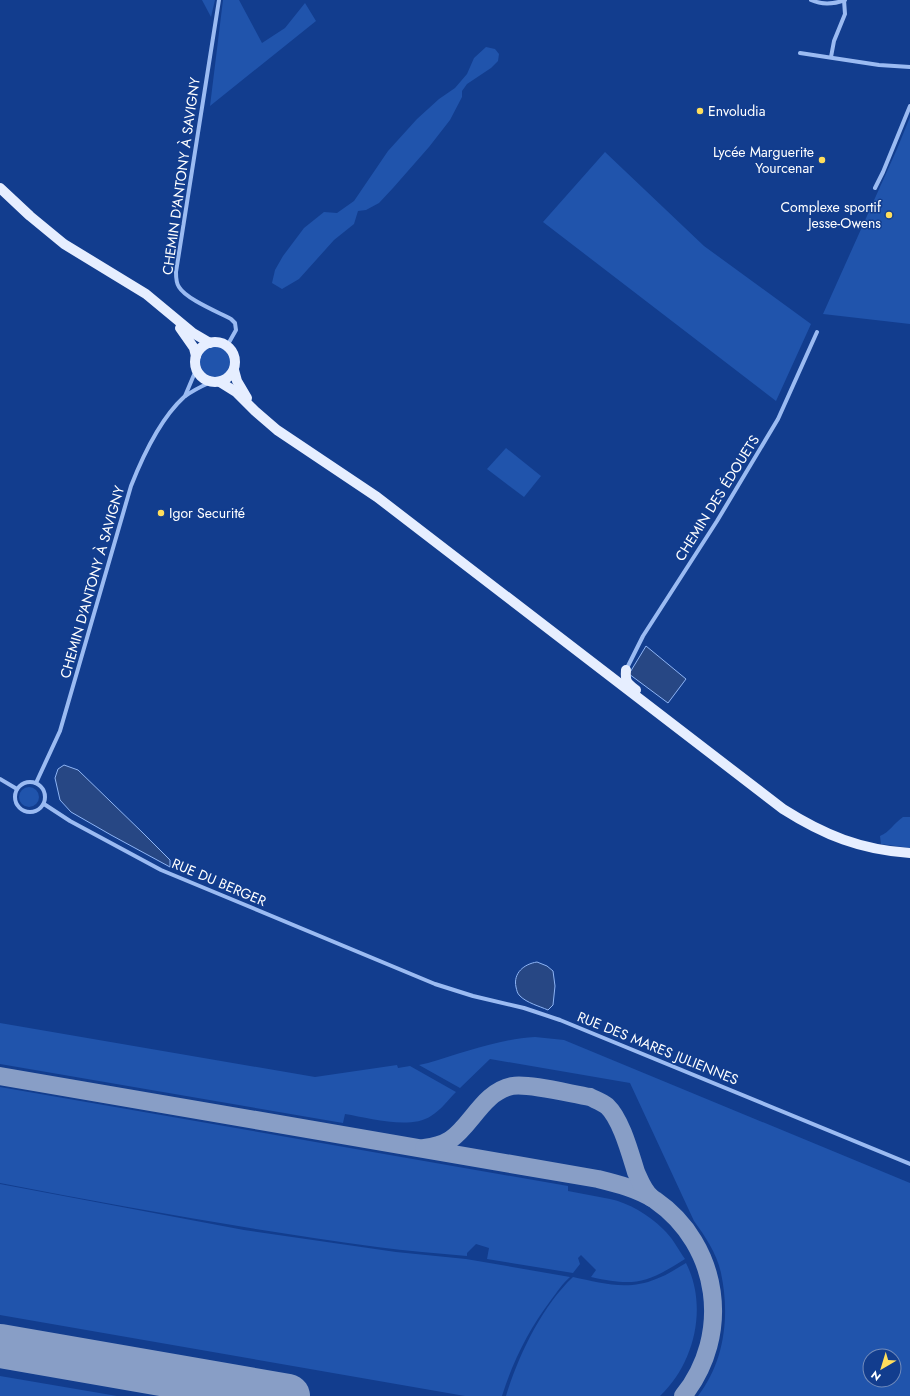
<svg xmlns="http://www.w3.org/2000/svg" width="910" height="1396" font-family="Jost,sans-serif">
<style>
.green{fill:#2054ac;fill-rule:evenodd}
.water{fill:#274784;stroke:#8db4f5}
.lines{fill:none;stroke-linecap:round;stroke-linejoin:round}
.taxiway{stroke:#889ec6;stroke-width:18}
.runway{stroke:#889ec6;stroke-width:44}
.street{stroke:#9bbbf2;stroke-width:4}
.primary{stroke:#e6eeff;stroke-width:10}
.poi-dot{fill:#ffde5c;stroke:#123d8e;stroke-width:1.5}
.labels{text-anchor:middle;stroke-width:3;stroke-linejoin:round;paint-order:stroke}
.poi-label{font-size:14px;fill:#fff;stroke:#123d8e;text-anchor:start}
.street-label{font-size:14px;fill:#fff;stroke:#123d8e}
</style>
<rect width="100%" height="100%" fill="#123d8e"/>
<g class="green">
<polygon points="202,0 215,0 211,17"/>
<polygon points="223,0 239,0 262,43 285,28 305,3 316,21 210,106"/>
<polygon points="486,47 495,49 499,54 498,61 491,68 467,84 462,91 462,97 450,120 429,147 393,188 379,203 366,210 358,211 354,224 334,240 299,279 282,289 272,283 275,270 283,256 304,228 324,212 337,213 354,201 388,151 417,119 439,99 455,88 467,74 474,58"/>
<polygon points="910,117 910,324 823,314 897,149"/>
<polygon points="605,152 704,246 811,324 776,401 543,222"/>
<circle cx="215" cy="362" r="16"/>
<polygon points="506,448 541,476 524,497 487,469"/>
<circle cx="29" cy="797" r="10"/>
<path d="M 903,817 L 910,817 L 910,848 L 881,844 L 880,836 C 890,832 894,823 903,817 Z"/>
<path d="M 0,1023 L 315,1077 L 397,1065 L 398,1068 L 410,1066 L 456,1092 C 448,1100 441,1110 431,1116 C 410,1130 369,1118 345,1114 L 343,1123 L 0,1064 Z"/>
<path d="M 535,1037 L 564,1040 L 910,1183 L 910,1396 L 698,1396 C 725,1361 730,1315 721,1273 C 717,1254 705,1236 694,1221 L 630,1083 L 490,1059 L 460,1088 L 419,1065 L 428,1063 C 463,1053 499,1039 535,1037 ZM 870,1356 L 894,1356 L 894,1380 L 870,1380 Z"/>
<path d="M 0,1087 L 568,1186 L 568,1191 C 582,1194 596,1196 610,1199 C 629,1203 649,1215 663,1229 C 672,1237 678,1249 685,1259 C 647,1283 635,1287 591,1277 L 596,1270 L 581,1255 L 578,1258 L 580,1264 L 573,1273 L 487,1259 L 489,1248 L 476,1244 L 467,1253 L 467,1256 C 437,1253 407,1251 377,1247 C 250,1230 125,1207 0,1183 Z"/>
<path d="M 0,1184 L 244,1230 L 396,1252 L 466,1259 L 570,1277 C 563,1283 557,1292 551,1300 C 529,1329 513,1361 502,1396 L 465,1396 L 0,1315 Z"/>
<path d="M 686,1263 C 708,1306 695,1363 660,1396 L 506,1396 C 518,1356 542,1306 573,1277 C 601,1283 628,1291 656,1279 C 667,1275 676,1269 686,1263 Z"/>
<polygon points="0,1376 117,1396 0,1396"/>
</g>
<g class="water">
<polygon points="646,646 686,679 668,703 629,674"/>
<polygon points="64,765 78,770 143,833 170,860 170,867 111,835 71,812 60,800 55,778 58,769"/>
<path d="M 537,962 L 547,966 L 553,971 L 555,986 L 553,1005 L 548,1010 C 539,1006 527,1003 520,996 C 517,993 517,991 516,987 C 513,973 524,964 537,962 Z"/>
</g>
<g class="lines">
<g class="taxiway">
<path d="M 0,1076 L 598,1179 C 618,1184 638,1189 655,1200 C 720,1245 732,1335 683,1396"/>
<path d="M 424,1148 C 434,1147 442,1145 450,1140 C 472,1125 483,1092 512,1086 C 529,1083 571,1094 590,1097 C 596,1100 602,1102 607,1106 C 621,1119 630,1153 636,1172 C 640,1181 644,1192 652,1198"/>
</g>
<polyline class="runway" points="0,1346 288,1396"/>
<g class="street">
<path d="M 219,0 L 176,272 C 176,277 176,283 179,287 C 186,299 218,312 231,319 L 235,323 L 236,330 L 227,346"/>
<path d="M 811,0 C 822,5 834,4 845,0"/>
<polyline points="800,53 879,65 910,67"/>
<polyline points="831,57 834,41 845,14 844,0"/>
<polyline points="875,188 883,172 910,106"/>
<polyline points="185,396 196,370"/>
<polyline points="626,670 643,636 717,521 778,419 817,332"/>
<polyline points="0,779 17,789"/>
<circle cx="30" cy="797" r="15"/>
<path d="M 36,783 L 60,731 L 131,486 C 142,458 161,418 184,397 C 192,391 202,386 211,382"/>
<polyline points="44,804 70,821 161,870 243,904 435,984 473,996 524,1008 560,1020 910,1164"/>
</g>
<g class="primary">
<polyline points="0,188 30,216 64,244 146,294 193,333 210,343"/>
<polyline points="180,328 194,348 196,356"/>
<circle cx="215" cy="362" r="20"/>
<polyline points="234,370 237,381 247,398"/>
<path d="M 220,382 L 236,392 L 255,411 L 277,430 L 377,497 L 783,809 C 824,835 861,850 910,853"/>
<path d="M 626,670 C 625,682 627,683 636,690"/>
</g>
</g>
<g class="poi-dot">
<circle cx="700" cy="111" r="4"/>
<circle cx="822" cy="160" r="4"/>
<circle cx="889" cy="215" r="4"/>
<circle cx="161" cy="513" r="4"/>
</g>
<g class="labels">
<g class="poi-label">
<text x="708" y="116">Envoludia</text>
<text x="814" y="157" text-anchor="end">Lycée Marguerite<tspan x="814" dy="16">Yourcenar</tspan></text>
<text x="881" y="212" text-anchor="end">Complexe sportif<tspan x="881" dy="16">Jesse-Owens</tspan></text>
<text x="169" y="518">Igor Securité</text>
</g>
<g class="street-label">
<text transform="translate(181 176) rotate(-82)" y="5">CHEMIN D'ANTONY À SAVIGNY</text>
<text transform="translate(717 498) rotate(-58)" y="5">CHEMIN DES ÉDOUETS</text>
<text transform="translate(92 582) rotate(-74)" y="5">CHEMIN D'ANTONY À SAVIGNY</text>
<text transform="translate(219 882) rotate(23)" y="5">RUE DU BERGER</text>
<text transform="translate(658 1048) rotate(22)" y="5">RUE DES MARES JULIENNES</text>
</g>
</g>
<g transform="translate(882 1368) rotate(218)"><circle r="19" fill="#123d8e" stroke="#718bbb"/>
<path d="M0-3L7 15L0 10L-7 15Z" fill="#ffde5c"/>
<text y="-6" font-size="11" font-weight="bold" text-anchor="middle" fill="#ffffff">N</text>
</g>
</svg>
